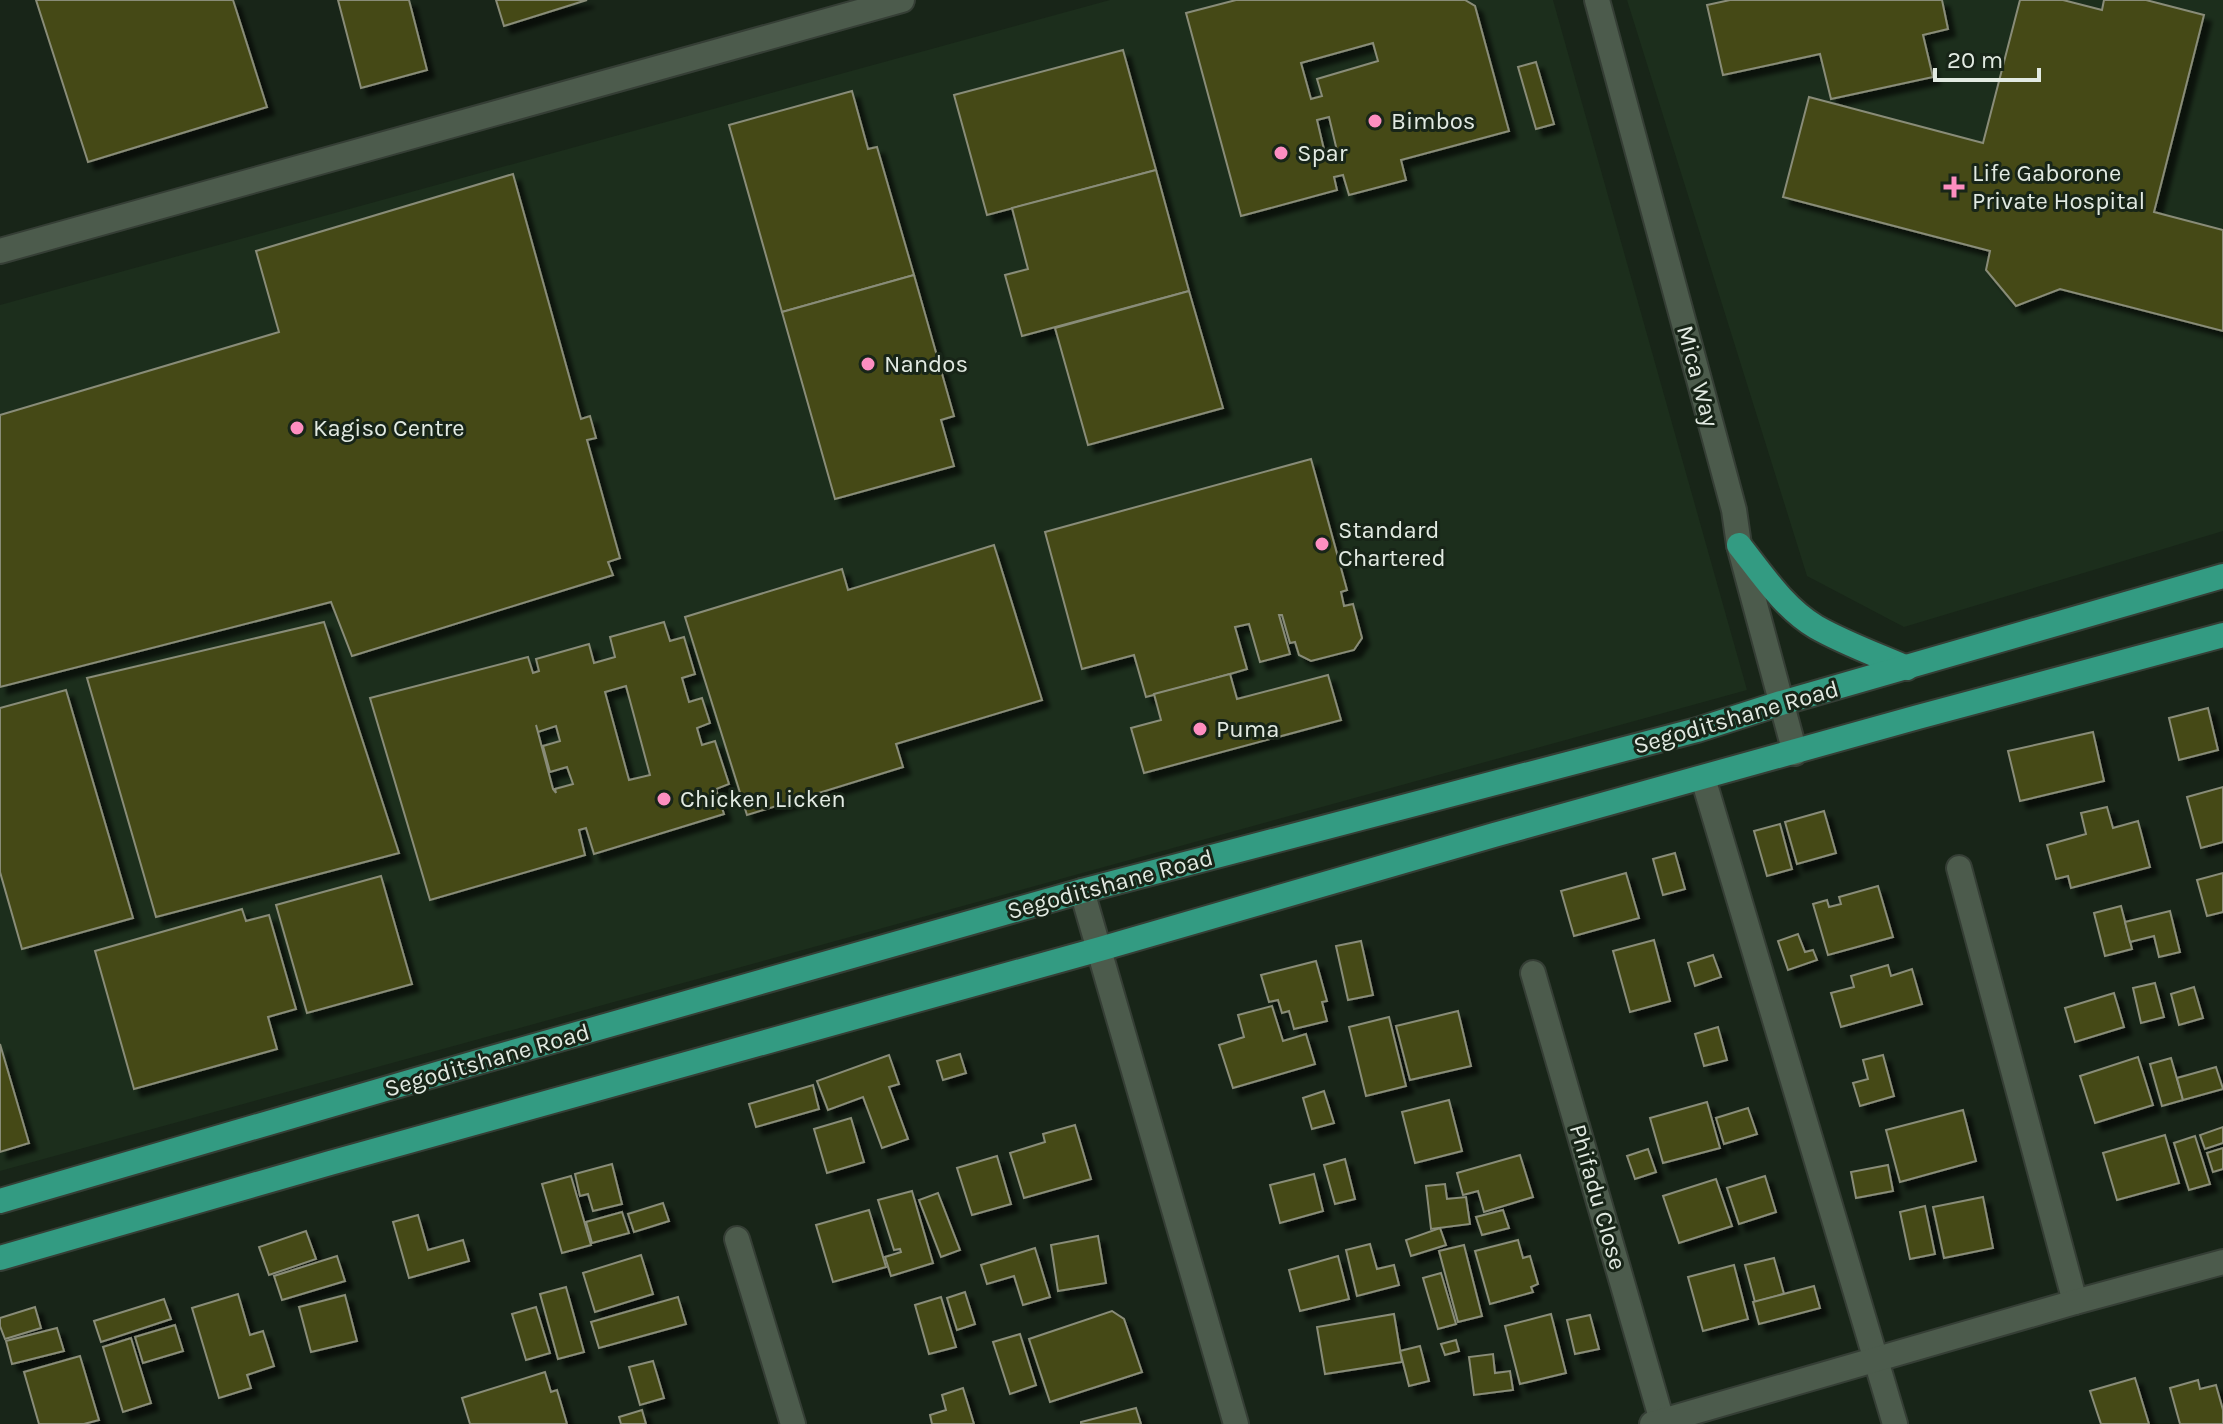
<svg xmlns="http://www.w3.org/2000/svg" width="2223" height="1424" font-family="Karla,sans-serif">
<style>
.built{fill:#1c2e1c}
.building{fill:#444917;stroke:#898c78;stroke-width:2;fill-rule:evenodd;filter:url(#shadow)}
.lines{fill:none;stroke-linecap:round;stroke-linejoin:round}
.minor-casing{stroke:#353e35;stroke-width:28}
.major-casing{stroke:#353e35;stroke-width:28}
.minor{stroke:#4c5b4c;stroke-width:24}
.major{stroke:#339b82;stroke-width:24}
.poi-dot{fill:#fd8ec0;stroke:#182518;stroke-width:3}
.labels{text-anchor:middle;stroke-width:6;stroke-linejoin:round;paint-order:stroke}
.poi-label{font-size:24px;fill:#e2eae2;stroke:#182518;text-anchor:start}
.street-label{font-size:24px;fill:#e2eae2;stroke:#182518}
</style>
<defs>
<filter id="shadow"><feDropShadow dx="7" dy="7" stdDeviation="2" flood-color="#0009"/></filter>
</defs>
<rect width="100%" height="100%" fill="#182518"/>
<g class="built">
<polygon points="1110,0 1553,0 1747,690 0,1171 0,305"/>
<polygon points="1627,0 2223,0 2223,531 1904,627 1807,576"/>
</g>
<g class="building">
<polygon points="36,0 233,0 267,107 88,162"/>
<polygon points="338,0 409,0 427,70 361,88"/>
<polygon points="496,0 587,0 504,26"/>
<path d="M 1236,0 L 1465,0 L 1475,6 L 1509,131 L 1401,160 L 1406,180 L 1349,195 L 1343,175 L 1334,177 L 1337,190 L 1241,216 L 1186,13 ZM 1373,43 L 1378,61 L 1317,79 L 1322,96 L 1311,99 L 1301,63 ZM 1329,117 L 1338,155 L 1326,158 L 1317,120 Z"/>
<polygon points="1730,0 1942,0 1948,29 1923,35 1933,77 1831,99 1820,54 1723,75 1707,5"/>
<polygon points="2020,0 2063,0 2102,10 2104,0 2146,0 2204,15 2154,212 2223,230 2223,331 2060,289 2016,306 1986,270 1990,251 1783,197 1809,97 1983,143"/>
<polygon points="1123,50 1156,170 987,215 954,95"/>
<polygon points="1536,62 1554,124 1536,129 1518,67"/>
<polygon points="852,91 868,149 877,147 914,275 782,312 729,125"/>
<polygon points="1156,170 1189,291 1022,336 1005,275 1028,269 1012,208"/>
<polygon points="513,174 581,419 590,416 596,438 587,440 620,558 608,562 613,575 352,656 331,602 0,687 0,415 279,332 256,251"/>
<polygon points="914,275 954,416 941,420 954,466 835,499 782,312"/>
<polygon points="1189,291 1223,408 1088,445 1055,328"/>
<polygon points="1311,459 1347,590 1341,592 1344,606 1353,604 1362,638 1354,650 1311,661 1299,655 1295,642 1290,643 1282,615 1279,615 1290,654 1260,662 1249,624 1235,627 1247,669 1230,674 1146,697 1134,655 1082,669 1045,532"/>
<polygon points="994,545 1042,700 896,744 903,767 747,815 685,617 842,569 848,590"/>
<polygon points="324,622 399,853 156,917 87,678"/>
<path d="M 664,622 L 670,641 L 684,637 L 695,674 L 682,678 L 689,702 L 702,698 L 710,723 L 697,728 L 702,745 L 715,741 L 729,784 L 716,789 L 724,814 L 594,854 L 586,828 L 579,830 L 585,855 L 430,900 L 370,698 L 528,657 L 533,673 L 539,671 L 536,659 L 589,644 L 594,663 L 615,657 L 610,637 ZM 626,686 L 650,775 L 629,780 L 605,692 ZM 536,725 L 538,732 L 556,726 L 560,741 L 543,746 L 550,772 L 567,767 L 573,784 L 555,789 L 556,793 L 553,789 Z"/>
<polygon points="1230,674 1237,699 1328,675 1341,720 1144,773 1131,728 1161,720 1154,694"/>
<polygon points="66,690 133,918 22,949 0,872 0,708"/>
<polygon points="2208,708 2218,750 2179,760 2169,718"/>
<polygon points="2093,732 2104,781 2020,801 2008,751"/>
<polygon points="2223,787 2223,842 2201,848 2187,797"/>
<polygon points="2107,807 2113,828 2138,821 2150,867 2071,888 2068,876 2056,879 2047,845 2086,834 2081,813"/>
<polygon points="1824,811 1836,853 1797,864 1785,822"/>
<polygon points="1780,824 1792,869 1767,876 1754,831"/>
<polygon points="1675,853 1685,889 1663,895 1653,859"/>
<polygon points="1626,873 1639,918 1574,936 1561,891"/>
<polygon points="2223,873 2223,912 2207,916 2197,880"/>
<polygon points="381,876 412,984 307,1013 276,905"/>
<polygon points="1878,886 1893,937 1828,955 1813,904 1827,900 1829,907 1841,904 1839,897"/>
<polygon points="2121,906 2132,949 2105,956 2094,913"/>
<polygon points="242,909 246,921 269,915 296,1009 268,1017 277,1049 134,1089 95,951"/>
<polygon points="2170,911 2180,952 2159,957 2154,936 2130,942 2125,922"/>
<polygon points="1798,934 1805,952 1813,950 1817,960 1788,970 1778,941"/>
<polygon points="1654,940 1670,1001 1630,1012 1613,951"/>
<polygon points="1361,941 1373,995 1348,1000 1336,946"/>
<polygon points="1713,955 1721,977 1695,986 1688,963"/>
<polygon points="1316,961 1327,1001 1322,1002 1327,1021 1294,1029 1289,1011 1282,1013 1278,1000 1269,1002 1261,975"/>
<polygon points="1888,965 1891,976 1912,969 1922,1004 1841,1027 1831,993 1854,987 1851,976"/>
<polygon points="2155,983 2164,1017 2141,1023 2133,988"/>
<polygon points="2194,987 2203,1018 2179,1025 2171,994"/>
<polygon points="2114,993 2124,1027 2075,1042 2065,1008"/>
<polygon points="1272,1006 1283,1041 1306,1034 1315,1064 1233,1088 1219,1045 1244,1037 1238,1015"/>
<polygon points="1458,1011 1471,1066 1410,1080 1396,1026"/>
<polygon points="1389,1017 1406,1086 1366,1096 1349,1027"/>
<polygon points="1718,1027 1727,1060 1704,1066 1695,1034"/>
<polygon points="0,1044 29,1143 0,1152"/>
<polygon points="960,1054 966,1073 943,1080 937,1061"/>
<polygon points="889,1055 899,1084 889,1087 908,1139 882,1148 863,1097 828,1110 817,1081"/>
<polygon points="1883,1055 1894,1096 1860,1106 1853,1083 1868,1079 1863,1060"/>
<polygon points="2138,1057 2153,1105 2095,1123 2080,1076"/>
<polygon points="2171,1058 2183,1100 2162,1106 2150,1064"/>
<polygon points="2216,1067 2223,1089 2183,1100 2177,1078"/>
<polygon points="813,1085 819,1109 756,1127 749,1104"/>
<polygon points="1324,1091 1334,1123 1312,1129 1303,1098"/>
<polygon points="1449,1100 1462,1151 1415,1163 1402,1112"/>
<polygon points="1707,1102 1720,1148 1663,1163 1650,1118"/>
<polygon points="1748,1108 1757,1134 1724,1144 1716,1118"/>
<polygon points="1963,1110 1976,1161 1900,1182 1886,1130"/>
<polygon points="851,1118 864,1162 827,1173 814,1129"/>
<polygon points="1075,1125 1091,1179 1024,1198 1010,1153 1045,1142 1043,1134"/>
<polygon points="2223,1127 2223,1143 2205,1149 2200,1135"/>
<polygon points="2165,1135 2179,1183 2117,1200 2103,1153"/>
<polygon points="2195,1136 2210,1184 2189,1190 2174,1143"/>
<polygon points="2223,1148 2223,1169 2213,1172 2207,1153"/>
<polygon points="1648,1149 1656,1172 1635,1179 1627,1156"/>
<polygon points="1520,1155 1533,1197 1484,1212 1478,1191 1463,1195 1457,1173"/>
<polygon points="997,1156 1011,1204 972,1215 957,1168"/>
<polygon points="1345,1159 1355,1199 1335,1204 1324,1165"/>
<polygon points="612,1164 622,1204 593,1211 588,1194 580,1196 575,1174"/>
<polygon points="1888,1165 1893,1191 1856,1198 1851,1172"/>
<polygon points="1314,1174 1323,1211 1280,1223 1270,1185"/>
<polygon points="571,1176 591,1245 562,1253 542,1184"/>
<polygon points="1765,1176 1776,1212 1739,1224 1727,1188"/>
<polygon points="1716,1179 1732,1226 1679,1243 1663,1196"/>
<polygon points="1445,1184 1447,1199 1466,1197 1470,1224 1431,1229 1426,1186"/>
<polygon points="912,1191 933,1263 891,1276 885,1257 901,1252 900,1249 894,1250 878,1200"/>
<polygon points="938,1193 960,1250 941,1257 919,1200"/>
<polygon points="1983,1197 1993,1248 1944,1258 1933,1207"/>
<polygon points="663,1203 669,1221 634,1232 628,1214"/>
<polygon points="1925,1206 1935,1254 1910,1259 1900,1212"/>
<polygon points="869,1210 886,1267 833,1282 816,1225"/>
<polygon points="1503,1210 1509,1228 1482,1235 1476,1217"/>
<polygon points="622,1212 629,1233 592,1243 586,1222"/>
<polygon points="418,1215 428,1250 463,1240 469,1261 409,1278 393,1222"/>
<polygon points="1440,1228 1446,1245 1411,1256 1406,1240"/>
<polygon points="306,1231 316,1259 269,1275 259,1247"/>
<polygon points="1098,1236 1106,1283 1058,1291 1051,1245"/>
<polygon points="1518,1240 1523,1258 1530,1256 1538,1284 1531,1287 1533,1292 1490,1304 1475,1251"/>
<polygon points="1370,1244 1377,1269 1394,1265 1399,1285 1357,1296 1346,1250"/>
<polygon points="1464,1245 1482,1316 1458,1322 1439,1251"/>
<polygon points="1035,1248 1050,1297 1023,1305 1014,1276 987,1284 981,1265"/>
<polygon points="641,1255 653,1294 595,1312 583,1273"/>
<polygon points="337,1256 345,1281 282,1300 274,1276"/>
<polygon points="1338,1256 1349,1299 1300,1311 1289,1270"/>
<polygon points="1774,1258 1784,1294 1755,1302 1745,1265"/>
<polygon points="1734,1265 1748,1319 1703,1331 1688,1277"/>
<polygon points="1441,1273 1456,1324 1438,1329 1423,1278"/>
<polygon points="1814,1286 1820,1308 1759,1324 1753,1302"/>
<polygon points="566,1287 584,1352 558,1359 540,1294"/>
<polygon points="965,1292 975,1324 957,1330 947,1298"/>
<polygon points="238,1294 250,1335 263,1331 274,1366 247,1375 251,1388 219,1398 192,1308"/>
<polygon points="345,1295 357,1341 311,1352 299,1307"/>
<polygon points="678,1297 686,1324 599,1348 591,1322"/>
<polygon points="941,1297 956,1347 929,1354 915,1305"/>
<polygon points="164,1299 171,1319 101,1342 94,1321"/>
<polygon points="35,1307 41,1328 5,1339 0,1326 0,1318"/>
<polygon points="536,1307 550,1353 526,1360 512,1314"/>
<polygon points="1112,1311 1124,1319 1142,1372 1050,1402 1029,1339"/>
<polygon points="1394,1314 1402,1362 1325,1374 1317,1327"/>
<polygon points="1551,1314 1566,1373 1520,1384 1505,1326"/>
<polygon points="1590,1315 1599,1349 1575,1354 1567,1320"/>
<polygon points="175,1325 183,1351 143,1363 135,1337"/>
<polygon points="57,1328 64,1351 12,1364 6,1341"/>
<polygon points="1020,1334 1036,1385 1010,1394 993,1342"/>
<polygon points="131,1338 151,1403 123,1412 103,1347"/>
<polygon points="1456,1340 1459,1351 1445,1355 1441,1344"/>
<polygon points="1420,1346 1429,1381 1409,1386 1400,1351"/>
<polygon points="1493,1354 1495,1373 1510,1371 1513,1390 1474,1395 1469,1357"/>
<polygon points="80,1356 99,1420 84,1424 39,1424 24,1372"/>
<polygon points="653,1361 664,1398 640,1405 629,1367"/>
<polygon points="545,1372 551,1392 557,1390 567,1424 470,1424 462,1398"/>
<polygon points="2135,1378 2149,1424 2101,1424 2090,1391"/>
<polygon points="2198,1380 2200,1389 2216,1385 2223,1410 2223,1424 2180,1424 2170,1388"/>
<polygon points="963,1388 974,1424 932,1424 930,1415 946,1410 942,1395"/>
<polygon points="1136,1408 1141,1424 1081,1424 1081,1422"/>
<polygon points="642,1410 646,1424 621,1424 619,1417"/>
</g>
<g class="lines">
<g class="minor-casing">
<g id="minor">
<polyline points="1597,0 1734,510 1739,545 1795,753"/>
<polyline points="0,251 902,0"/>
<polyline points="1703,778 1895,1424"/>
<polyline points="1959,868 2075,1302"/>
<polyline points="1082,891 1236,1424"/>
<polyline points="1533,973 1662,1421"/>
<polyline points="737,1239 793,1424"/>
<polyline points="1652,1424 2075,1302 2223,1262"/>
</g>
</g>
<g class="major-casing">
<g id="major">
<path d="M 1739,545 C 1762,574 1784,608 1816,627 C 1844,643 1877,655 1907,668"/>
<polyline points="0,1201 485,1060 1082,891 1697,730 1781,703 2223,576"/>
<polyline points="0,1258 330,1163 1100,949 1494,835 1918,717 2223,635"/>
</g>
</g>
<use href="#minor" class="minor"/>
<use href="#major" class="major"/>
</g>
<g class="poi-dot">
<circle cx="1375" cy="121" r="8"/>
<circle cx="1281" cy="153" r="8"/>
<path d="M1950 175h8v8h8v8h-8v8h-8v-8h-8v-8h8z"/>
<circle cx="868" cy="364" r="8"/>
<circle cx="297" cy="428" r="8"/>
<circle cx="1322" cy="544" r="8"/>
<circle cx="1200" cy="729" r="8"/>
<circle cx="664" cy="799" r="8"/>
</g>
<g class="labels">
<g class="poi-label">
<text x="1391" y="129">Bimbos</text>
<text x="1297" y="161">Spar</text>
<text x="1972" y="181">Life Gaborone<tspan x="1972" dy="28">Private Hospital</tspan></text>
<text x="884" y="372">Nandos</text>
<text x="313" y="436">Kagiso Centre</text>
<text x="1338" y="538">Standard<tspan x="1338" dy="28">Chartered</tspan></text>
<text x="1216" y="737">Puma</text>
<text x="680" y="807">Chicken Licken</text>
</g>
<g class="street-label">
<text transform="translate(1698 376) rotate(75)" y="8">Mica Way</text>
<text transform="translate(1736 717) rotate(-16)" y="8">Segoditshane Road</text>
<text transform="translate(1110 884) rotate(-15)" y="8">Segoditshane Road</text>
<text transform="translate(487 1060) rotate(-16)" y="8">Segoditshane Road</text>
<text transform="translate(1598 1197) rotate(74)" y="8">Phifadu Close</text>
</g>
</g>
<path d="M1935 68v12h104v-12" fill="none" stroke="#e2eae2" stroke-width="4"/>
<text x="1947" y="68" font-size="24" fill="#e2eae2" stroke="#182518" stroke-width="6" paint-order="stroke">20 m</text>
</svg>
